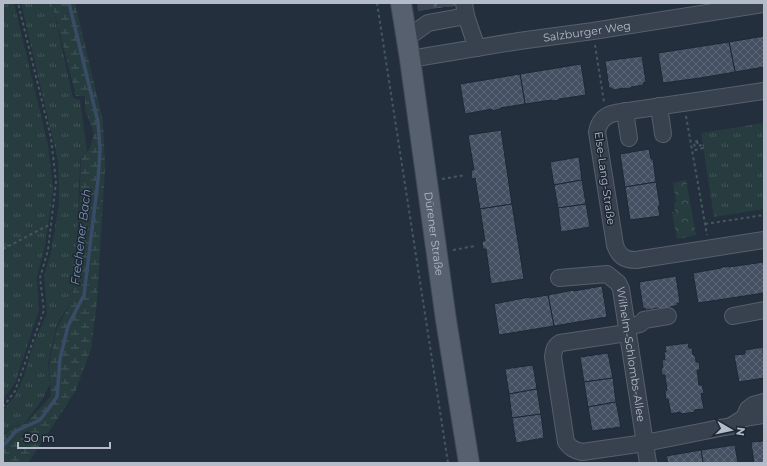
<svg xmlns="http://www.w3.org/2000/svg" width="767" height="466" font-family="Montserrat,sans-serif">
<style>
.grass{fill:url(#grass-tufts)}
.wetland{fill:url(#wetland-marsh)}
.park{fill:url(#park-crowns)}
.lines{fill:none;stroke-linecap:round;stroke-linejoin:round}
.stream{stroke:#394c67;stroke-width:3.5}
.building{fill:url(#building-cross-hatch);stroke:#1f2835}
.minor-tunnel{stroke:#3a4453;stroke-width:16;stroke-dasharray:16 8;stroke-linecap:butt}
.minor-casing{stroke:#565f6c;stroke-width:18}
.major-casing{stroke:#414a57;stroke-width:22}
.path{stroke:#44595c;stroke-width:2;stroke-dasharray:3 3;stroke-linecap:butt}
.minor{stroke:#38414e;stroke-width:16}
.major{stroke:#56606e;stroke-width:20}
.labels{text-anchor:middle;stroke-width:3;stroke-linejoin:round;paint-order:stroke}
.street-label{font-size:11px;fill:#b4bcc9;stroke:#1d2633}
.water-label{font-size:12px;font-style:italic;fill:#7c92b1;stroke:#1d2633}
</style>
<defs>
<pattern id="grass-tufts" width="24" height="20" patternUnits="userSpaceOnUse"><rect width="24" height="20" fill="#263c3f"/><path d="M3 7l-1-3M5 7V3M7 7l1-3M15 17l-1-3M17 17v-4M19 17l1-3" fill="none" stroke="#435659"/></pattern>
<pattern id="wetland-marsh" width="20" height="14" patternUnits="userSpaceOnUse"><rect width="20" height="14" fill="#263c3f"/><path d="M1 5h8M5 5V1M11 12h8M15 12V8" fill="none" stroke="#435659"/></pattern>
<pattern id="park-crowns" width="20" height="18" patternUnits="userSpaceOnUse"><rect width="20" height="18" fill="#263c3f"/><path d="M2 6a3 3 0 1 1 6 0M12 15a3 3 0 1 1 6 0" fill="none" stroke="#435659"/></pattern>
<pattern id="building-cross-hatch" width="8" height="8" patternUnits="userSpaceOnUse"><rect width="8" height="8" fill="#455162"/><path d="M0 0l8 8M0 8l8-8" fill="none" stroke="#5d6877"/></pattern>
</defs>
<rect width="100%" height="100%" fill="#242f3e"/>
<g class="grass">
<polygon points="3,3 14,3 48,145 53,190 45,246 37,277 39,310 15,383 3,399"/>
<polygon points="21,3 52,3 73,98 80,100 87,151 80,159 77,243 72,300 61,317 56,328 48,364 50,384 42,400 24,424 12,426 3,434 3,411 15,396 24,376 33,345 47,313 44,276 51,252 59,203 58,161"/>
<polygon points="764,123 764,209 714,217 701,133"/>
</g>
<polygon class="wetland" points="52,3 75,3 103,121 105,168 97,302 91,349 75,392 28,463 3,463 3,435 12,427 25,424 51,396 49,364 57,328 72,300 78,244 81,159 90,148 94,134 85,109 85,96 76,96"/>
<polygon class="park" points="686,180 696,235 677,239 672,212 675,212 674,203 676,202 673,183"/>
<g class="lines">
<polyline class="stream" points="3,446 16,431 40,420 57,397 60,359 68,326 84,295 98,180 100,150 98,122 69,3"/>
</g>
<g class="building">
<polygon points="420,3 455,3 456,6 421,11"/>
<polygon points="764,36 764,67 735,72 729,42"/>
<polygon points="729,42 735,72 700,78 663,83 658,53"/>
<polygon points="642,56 646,82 643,83 644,85 631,87 631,88 625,89 625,88 612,90 612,88 609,88 605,61"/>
<polygon points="581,64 586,95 559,99 559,100 552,101 552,100 525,104 520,74"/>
<polygon points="520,74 525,104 500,108 500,109 492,111 492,109 465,114 460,84"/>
<polygon points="501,130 512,204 480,209 475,178 472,179 471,170 474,170 468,135"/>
<polygon points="649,149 651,159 653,159 656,182 625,187 620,154"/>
<polygon points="579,157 582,180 554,185 550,162"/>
<polygon points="582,180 586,204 558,208 554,185"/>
<polygon points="656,182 660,206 658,206 660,216 630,220 625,187"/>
<polygon points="512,204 524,279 491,284 486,249 483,249 482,241 485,241 480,209"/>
<polygon points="586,204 590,227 561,232 558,208"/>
<polygon points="764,262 764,293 698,303 693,273 721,268 721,267 725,267 728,266 729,267"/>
<polygon points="676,276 680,303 677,303 678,305 659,310 659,308 646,310 645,308 643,308 639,282"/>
<polygon points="602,286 607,317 554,326 548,295 574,290 574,291"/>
<polygon points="548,295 554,326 499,335 494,304 529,297 530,298"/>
<polygon points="688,343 689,348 692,348 693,355 695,355 696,362 699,362 700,370 697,370 699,385 702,385 704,393 701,394 704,409 694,410 695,412 681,414 680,412 671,414 668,399 666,399 665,391 667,390 665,375 662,375 661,368 663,368 662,360 665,360 664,352 666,352 665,346"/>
<polygon points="763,347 764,378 739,382 734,355 745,354 745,350"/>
<polygon points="608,353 613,378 584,382 580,357"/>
<polygon points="533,365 537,389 509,394 505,369"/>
<polygon points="613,378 616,402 588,407 584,382"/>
<polygon points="537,389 541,414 512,418 509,394"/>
<polygon points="616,402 621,427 592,431 588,407"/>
<polygon points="541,414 544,438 516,443 512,418"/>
<polygon points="764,441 764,463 754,463 751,442"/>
<polygon points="735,445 738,463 703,463 701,450"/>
<polygon points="701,450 703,463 668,463 666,456"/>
</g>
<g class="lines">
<g class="minor-tunnel">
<polyline points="425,3 426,10"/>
<polyline points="445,3 445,7"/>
</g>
<g class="minor-casing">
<g id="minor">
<polyline points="464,3 466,16 477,48"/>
<polyline points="407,38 428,23 466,16"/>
<path id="s1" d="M 410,59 L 519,41 L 593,31 L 764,4"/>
<path d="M 764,91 L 615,113 C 605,115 599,121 597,132 L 615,245 C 619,256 624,260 636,260 L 764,240"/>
<polyline points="659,106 663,134"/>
<polyline points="625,111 629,138"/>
<path id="s2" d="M 559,278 L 607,274 L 618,283 L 621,289 L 648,463"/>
<polyline points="733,316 764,310"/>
<polyline points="627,327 640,324 644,320 668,316"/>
<path d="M 627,333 L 560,343 C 554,347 554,350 553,357 L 566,442 C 570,448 574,450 582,452 L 645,443 L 720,428 L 731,426 L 744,418 L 748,409 L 753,405 L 764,402"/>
<polyline points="744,418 764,415"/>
</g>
</g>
<g class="major-casing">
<g id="major">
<path id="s3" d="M 401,3 L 410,59 L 446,320 L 469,463"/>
</g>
</g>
<g class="path">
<polyline points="377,3 448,463"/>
<polyline points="595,45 604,102"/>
<polyline points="686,116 707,235"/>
<polygon points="697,141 698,146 702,145 703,148 695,150 694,142"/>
<polyline points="442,179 465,175"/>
<polyline points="705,224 764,215"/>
<polyline points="3,249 51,224"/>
<polyline points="453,250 475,246"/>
<polyline points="3,407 15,391 44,310 40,278 48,250 56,182 51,138 18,3"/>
</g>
<use href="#minor" class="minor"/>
<use href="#major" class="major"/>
</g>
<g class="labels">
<g class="street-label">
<text dy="4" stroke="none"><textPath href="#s1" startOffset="179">Salzburger Weg</textPath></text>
<text transform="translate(605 178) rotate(82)" y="4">Else-Lang-Straße</text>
<text dy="4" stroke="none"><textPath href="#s3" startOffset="233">Dürener Straße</textPath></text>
<text dy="4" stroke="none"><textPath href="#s2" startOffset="135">Wilhelm-Schlombs-Allee</textPath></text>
</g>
<g class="water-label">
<text transform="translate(81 237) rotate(-83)" y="4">Frechener Bach</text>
</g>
</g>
<rect width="767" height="466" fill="none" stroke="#b4bcc9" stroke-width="8"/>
<g transform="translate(731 430) rotate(99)" stroke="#1d2633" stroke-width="3" paint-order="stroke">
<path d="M0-3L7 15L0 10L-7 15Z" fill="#b4bcc9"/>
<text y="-6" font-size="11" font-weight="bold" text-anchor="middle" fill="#b4bcc9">N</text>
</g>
<path d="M18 442v6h92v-6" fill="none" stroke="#b4bcc9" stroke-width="2"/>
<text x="24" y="442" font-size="12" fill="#b4bcc9" stroke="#1d2633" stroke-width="3" paint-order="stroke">50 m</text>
</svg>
